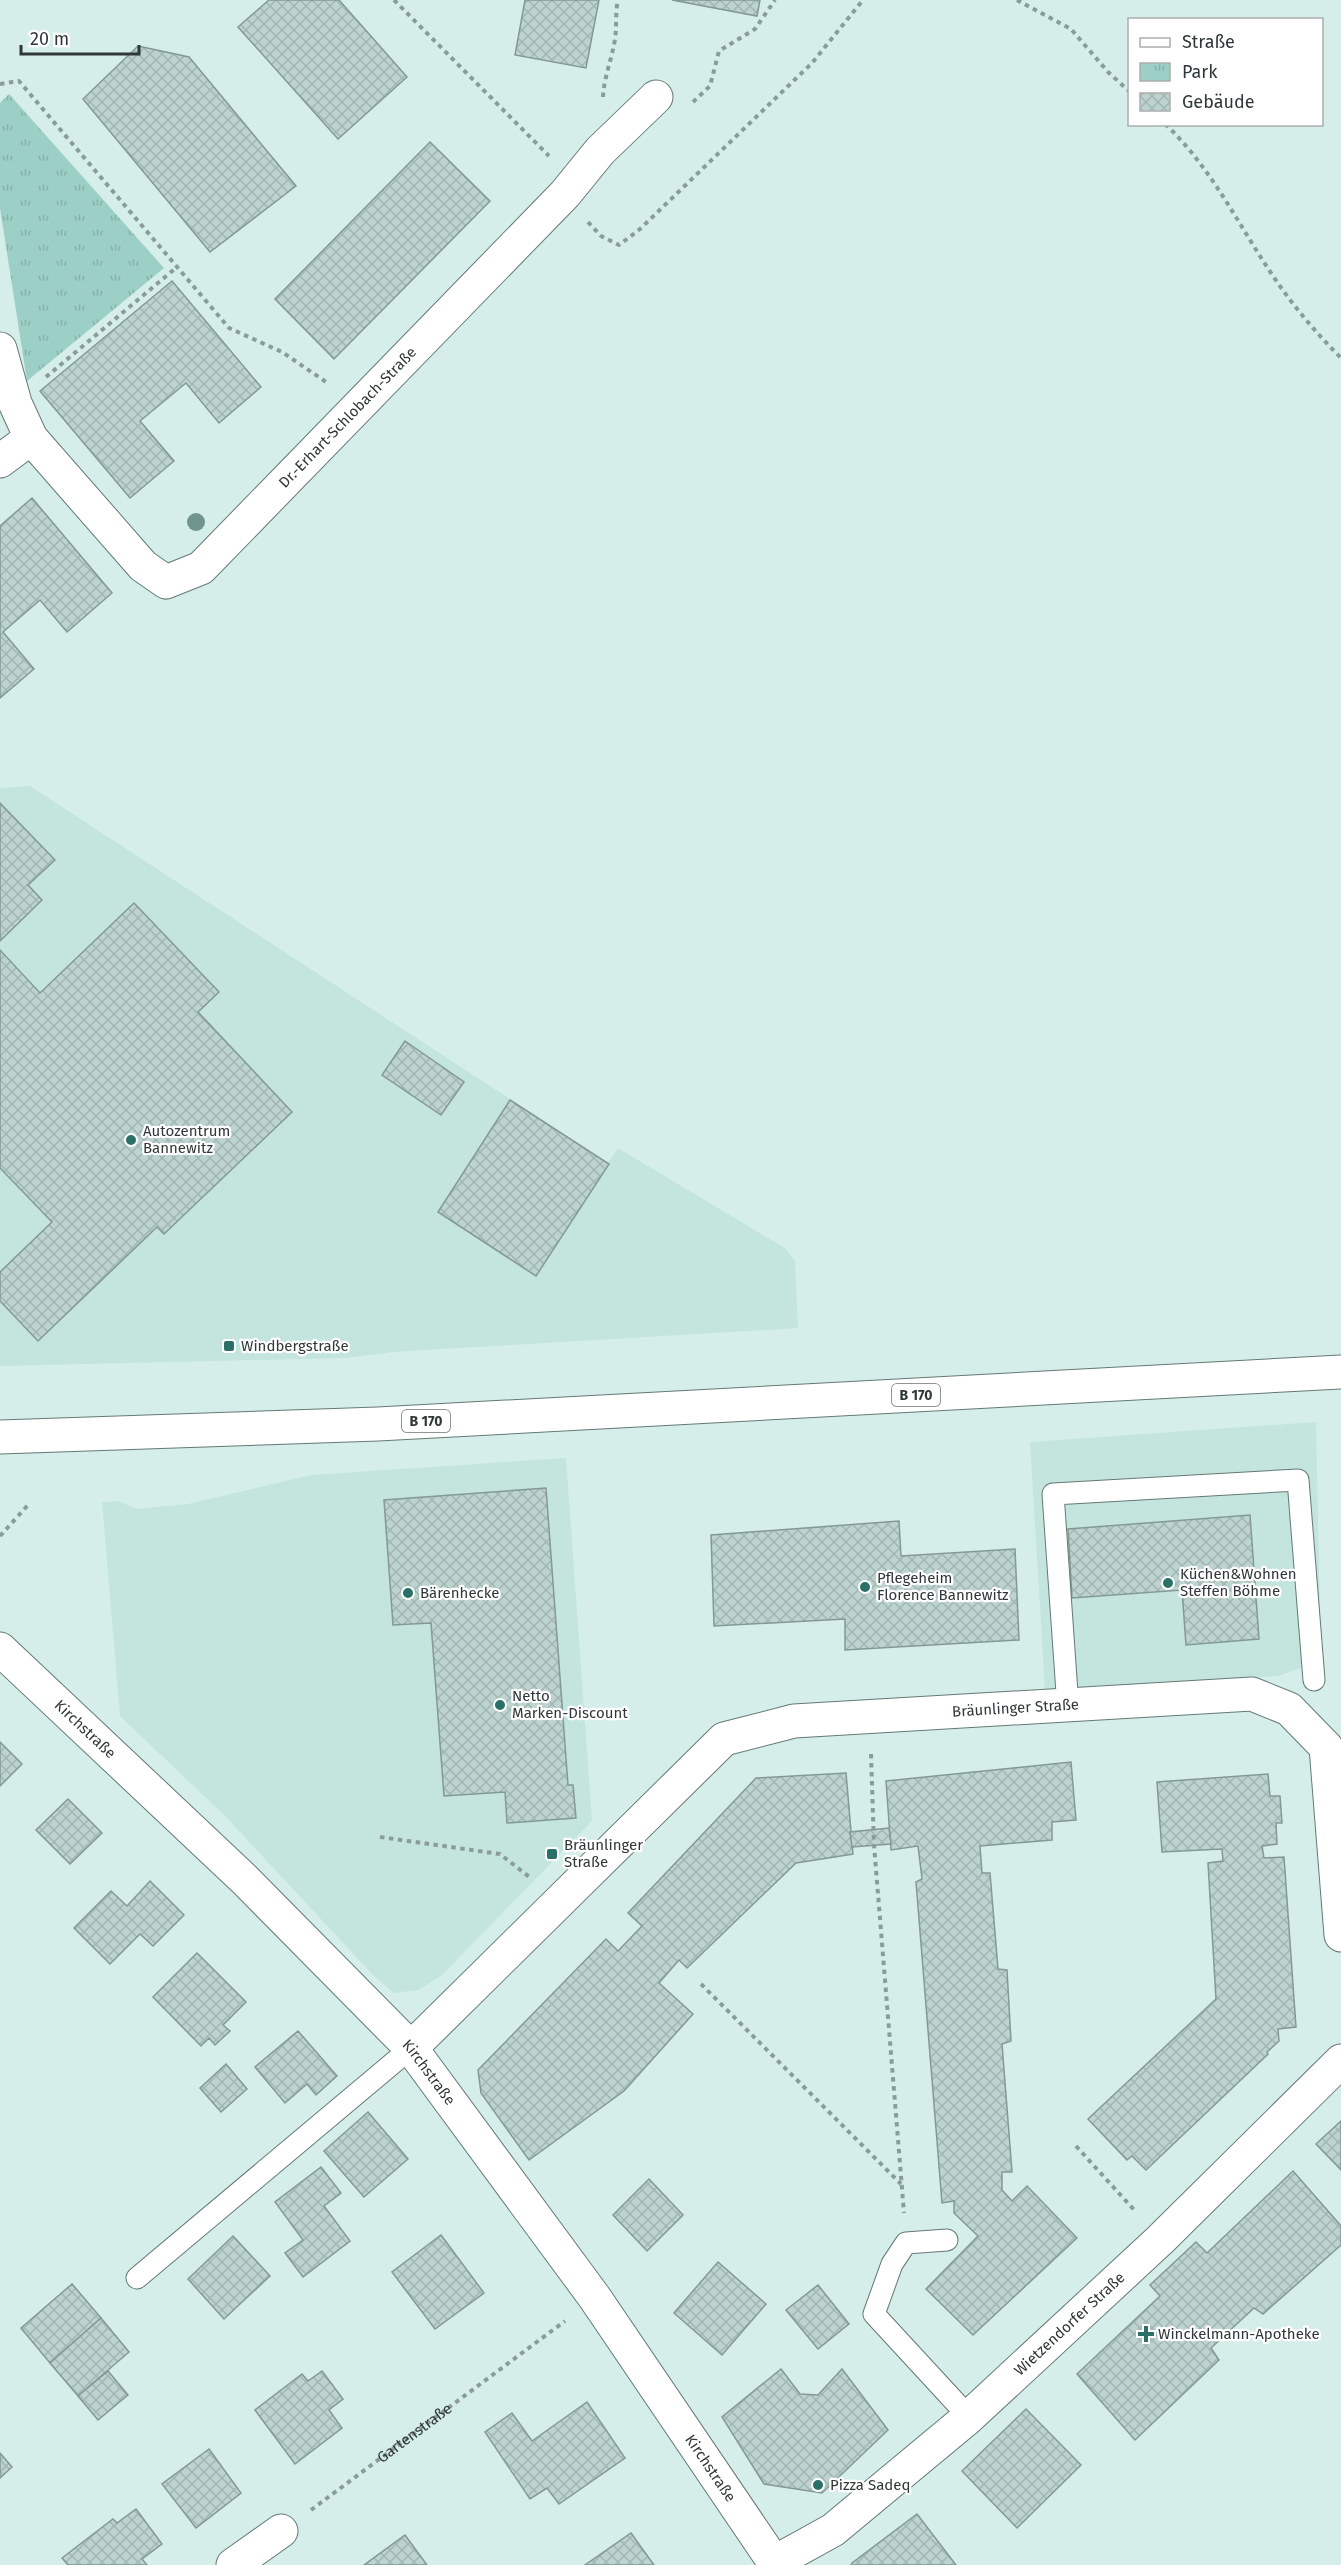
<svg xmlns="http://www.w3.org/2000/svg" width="1341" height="2565" font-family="'Fira Sans',sans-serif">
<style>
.built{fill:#c4e5de}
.park{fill:url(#park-tufts)}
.building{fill:url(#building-cross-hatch);stroke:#839994;stroke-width:1.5}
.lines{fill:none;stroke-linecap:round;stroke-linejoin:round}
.lane-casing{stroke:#647975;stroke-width:23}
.street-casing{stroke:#647975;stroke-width:35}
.primary-casing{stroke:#647975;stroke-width:35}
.path{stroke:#8b9c98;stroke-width:4;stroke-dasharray:4.5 4.5;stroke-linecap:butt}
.lane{stroke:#fff;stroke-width:21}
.street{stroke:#fff;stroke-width:33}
.primary{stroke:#fff;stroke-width:33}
.tree{fill:#72948e}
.poi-dot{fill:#2a7066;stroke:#fff;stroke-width:2}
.labels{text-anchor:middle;stroke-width:4.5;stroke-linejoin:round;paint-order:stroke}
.shield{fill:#fff;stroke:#6d7472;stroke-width:1.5}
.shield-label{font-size:14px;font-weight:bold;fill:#2f3836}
.street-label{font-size:15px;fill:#2f3836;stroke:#fff}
.poi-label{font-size:15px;fill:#2f3836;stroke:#fff;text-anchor:start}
</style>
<defs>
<pattern id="park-tufts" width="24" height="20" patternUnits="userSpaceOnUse" patternTransform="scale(1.5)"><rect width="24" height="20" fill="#9ccfc5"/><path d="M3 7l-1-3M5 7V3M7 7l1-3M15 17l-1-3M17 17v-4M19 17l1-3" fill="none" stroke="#87b2aa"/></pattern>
<pattern id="building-cross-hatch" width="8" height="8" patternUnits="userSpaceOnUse" patternTransform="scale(1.5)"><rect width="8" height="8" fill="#bcd3cf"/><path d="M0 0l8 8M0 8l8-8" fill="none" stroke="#a2b6b2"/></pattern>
</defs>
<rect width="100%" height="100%" fill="#d6eee9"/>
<g class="built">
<polygon points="30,786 608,1163 618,1148 785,1248 795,1261 798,1328 392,1352 346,1358 0,1366 0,788"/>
<polygon points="1316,1422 1321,1660 1279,1676 1045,1690 1030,1442"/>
<polygon points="566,1458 592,1821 442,1975 418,1990 394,1993 374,1976 225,1816 120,1716 102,1502 119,1501 136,1509 188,1504 311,1475"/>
</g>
<polygon class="park" points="9,94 164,268 27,381 0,208 0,103"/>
<g class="building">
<polygon points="269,0 339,0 407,77 338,139 238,27"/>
<polygon points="525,0 599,0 586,68 515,55"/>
<polygon points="672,0 760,0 757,16"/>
<polygon points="138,46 189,57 296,186 210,252 83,99"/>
<polygon points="430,142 490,201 334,359 275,299"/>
<polygon points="172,281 261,387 219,423 186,383 140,421 174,461 130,498 40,391"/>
<polygon points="32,498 112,593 67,632 40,600 3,632 34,669 0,698 0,526"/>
<polygon points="0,803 55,860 28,885 42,900 0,941"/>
<polygon points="134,903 219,992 198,1012 292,1112 164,1234 157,1227 38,1341 0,1301 0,1272 52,1222 0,1168 0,950 40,993"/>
<polygon points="405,1041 464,1082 441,1115 382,1075"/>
<polygon points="510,1100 609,1164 536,1276 438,1212"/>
<polygon points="546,1488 568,1785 573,1785 576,1818 507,1823 505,1792 444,1796 431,1623 393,1625 384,1500"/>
<polygon points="1250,1515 1259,1639 1186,1645 1182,1590 1072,1598 1068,1529"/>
<polygon points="899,1521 901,1556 1015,1549 1019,1640 845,1650 845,1619 714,1626 711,1535"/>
<polygon points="0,1742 22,1764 0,1786"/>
<polygon points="1071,1762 1076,1820 1052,1822 1052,1840 980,1846 982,1873 990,1873 998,1969 1007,1970 1011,2041 1002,2044 1012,2172 1002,2172 1002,2190 1012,2201 1027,2186 1077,2238 973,2335 926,2289 978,2236 954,2213 954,2201 942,2203 916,1882 922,1879 918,1846 891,1850 886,1781"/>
<polygon points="846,1773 853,1854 796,1863 687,1968 679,1960 659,1983 693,2014 624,2091 529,2160 481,2093 478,2070 606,1939 618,1951 642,1926 628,1913 756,1778"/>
<polygon points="1268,1774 1270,1796 1280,1796 1282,1823 1276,1823 1277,1844 1262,1846 1264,1858 1284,1857 1296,2027 1278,2029 1279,2041 1267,2052 1268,2054 1146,2170 1132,2156 1127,2160 1088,2119 1216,1999 1208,1863 1223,1861 1222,1849 1162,1852 1157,1782"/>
<polygon points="68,1799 102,1833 70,1864 36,1830"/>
<polygon points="889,1828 891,1844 852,1847 850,1832"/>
<polygon points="150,1881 184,1915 153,1946 140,1934 110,1964 74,1928 111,1891 127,1906"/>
<polygon points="197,1953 246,2002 223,2025 230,2031 215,2045 209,2038 201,2046 153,1997"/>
<polygon points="298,2031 337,2076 316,2095 307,2084 285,2103 255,2067"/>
<polygon points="226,2064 247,2089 221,2112 200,2088"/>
<polygon points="368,2112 408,2159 364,2197 324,2151"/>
<polygon points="1341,2121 1341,2170 1316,2144"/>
<polygon points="321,2167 341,2193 324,2206 350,2241 303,2277 285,2253 303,2240 275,2202"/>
<polygon points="1293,2171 1341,2226 1341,2245 1263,2314 1254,2308 1211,2348 1219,2360 1135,2440 1077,2374 1160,2296 1150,2285 1196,2242 1207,2253"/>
<polygon points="649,2179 683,2215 647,2251 613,2215"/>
<polygon points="441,2235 484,2293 435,2329 392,2272"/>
<polygon points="233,2236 270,2276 224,2319 188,2279"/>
<polygon points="718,2262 766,2304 722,2355 674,2313"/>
<polygon points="72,2284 101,2318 50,2363 21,2328"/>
<polygon points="818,2285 849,2324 818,2349 786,2310"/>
<polygon points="101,2318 129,2352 78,2396 50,2363"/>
<polygon points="781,2369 800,2394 818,2395 842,2369 888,2430 822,2493 764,2484 722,2417"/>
<polygon points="108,2371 128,2395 98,2420 78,2396"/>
<polygon points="322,2371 343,2399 329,2410 342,2428 295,2464 255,2410 302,2374 308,2381"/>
<polygon points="587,2402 625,2458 559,2504 547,2488 530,2499 485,2432 512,2413 532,2441"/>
<polygon points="1026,2409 1081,2465 1017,2528 962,2471"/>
<polygon points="209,2449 241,2493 196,2528 162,2484"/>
<polygon points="0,2453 12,2467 0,2478"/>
<polygon points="136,2509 162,2544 142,2559 147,2565 68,2565 62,2558 113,2519 117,2523"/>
<polygon points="917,2514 956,2565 851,2565 852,2563"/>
<polygon points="631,2533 654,2565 585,2565"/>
<polygon points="405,2535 427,2565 364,2565"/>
</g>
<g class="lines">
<g class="lane-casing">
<g id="lane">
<polyline points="1068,1707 1053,1494 1298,1480 1314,1680"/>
<polyline points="947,2240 906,2243 892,2264 874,2314 969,2417"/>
<polyline points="137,2278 411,2048"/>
</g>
</g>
<g class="street-casing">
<g id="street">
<polyline points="0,349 15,403 31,438 0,461"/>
<path id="s2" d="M 31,438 L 143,566 L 166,582 L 201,568 L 565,194 L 600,151 L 656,97"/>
<path id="s3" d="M 0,1649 L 244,1879 L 411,2048 L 595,2298 L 776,2565"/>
<path id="s4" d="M 411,2048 L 724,1739 L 794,1721 L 1252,1694 L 1289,1709 L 1326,1747 L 1341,1935"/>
<path id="s5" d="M 775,2562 L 833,2530 L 969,2417 L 1160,2240 L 1341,2061"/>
<polyline points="233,2565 281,2531"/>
</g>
</g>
<g class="primary-casing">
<polyline id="primary" points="0,1437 378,1424 1341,1372"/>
</g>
<g class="path">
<polyline points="394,0 549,156"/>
<polyline points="1017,0 1071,29 1108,72 1130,92"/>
<polyline points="0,84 19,81 229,328 282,352 329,384"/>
<path d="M 603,97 C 604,77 612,59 615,39 C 617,26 615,13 618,0"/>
<polyline points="693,102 710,86 719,51 755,29 775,0"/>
<path d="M 1165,124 C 1209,165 1236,220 1269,270 C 1290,302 1314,331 1341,358"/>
<polyline points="588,222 601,236 619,245 640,229 812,63 863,0"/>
<polyline points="46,377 177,267"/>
<polyline points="0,1536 28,1505"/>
<polyline points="871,1754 874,1845 904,2213"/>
<polyline points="380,1837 500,1854 532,1879"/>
<polyline points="701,1984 901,2184"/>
<polyline points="1076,2146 1136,2212"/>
<path id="s1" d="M 311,2510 L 565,2321"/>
</g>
<use href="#lane" class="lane"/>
<use href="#street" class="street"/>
<use href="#primary" class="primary"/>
</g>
<circle class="tree" cx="196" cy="522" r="9"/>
<g class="poi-dot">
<circle cx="131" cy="1140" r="6"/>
<rect x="223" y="1340" width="12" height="12" rx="3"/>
<circle cx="1168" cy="1583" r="6"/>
<circle cx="865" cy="1587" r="6"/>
<circle cx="408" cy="1593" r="6"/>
<circle cx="500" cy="1705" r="6"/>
<rect x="546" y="1848" width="12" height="12" rx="3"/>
<path d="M1143 2325h6v6h6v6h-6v6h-6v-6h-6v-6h6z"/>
<circle cx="818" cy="2485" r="6"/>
</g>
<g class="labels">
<g class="shield">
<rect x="892" y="1384" width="48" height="22" rx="4.5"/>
<rect x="402" y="1410" width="48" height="22" rx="4.5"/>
</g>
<g class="shield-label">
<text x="916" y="1400">B 170</text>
<text x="426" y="1426">B 170</text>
</g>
<g class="street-label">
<text dy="5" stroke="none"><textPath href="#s2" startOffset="446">Dr.-Erhart-Schlobach-Straße</textPath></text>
<text dy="5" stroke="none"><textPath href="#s4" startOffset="734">Bräunlinger Straße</textPath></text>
<text dy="5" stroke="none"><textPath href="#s3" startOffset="117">Kirchstraße</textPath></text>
<text dy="5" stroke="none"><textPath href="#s3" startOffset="603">Kirchstraße</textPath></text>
<text dy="5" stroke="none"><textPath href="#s5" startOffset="380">Wietzendorfer Straße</textPath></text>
<text dy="5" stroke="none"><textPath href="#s1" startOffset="129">Gartenstraße</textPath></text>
<text dy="5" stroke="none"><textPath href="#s3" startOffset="1089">Kirchstraße</textPath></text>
</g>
<g class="poi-label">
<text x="143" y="1136">Autozentrum<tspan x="143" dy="17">Bannewitz</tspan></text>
<text x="241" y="1351">Windbergstraße</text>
<text x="1180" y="1579">Küchen&amp;Wohnen<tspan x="1180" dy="17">Steffen Böhme</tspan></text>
<text x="877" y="1583">Pflegeheim<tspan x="877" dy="17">Florence Bannewitz</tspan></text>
<text x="420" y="1598">Bärenhecke</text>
<text x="512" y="1701">Netto<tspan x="512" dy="17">Marken-Discount</tspan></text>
<text x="564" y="1850">Bräunlinger<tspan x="564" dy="17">Straße</tspan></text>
<text x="1158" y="2339">Winckelmann-Apotheke</text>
<text x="830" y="2490">Pizza Sadeq</text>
</g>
</g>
<rect x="1128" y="18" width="195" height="108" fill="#ffffff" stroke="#acafaf" stroke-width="1.5"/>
<rect x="1140" y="38" width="30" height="9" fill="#ffffff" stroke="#acafaf" stroke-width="1.5"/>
<text x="1182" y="48" font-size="18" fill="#2f3836">Straße</text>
<rect x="1140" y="63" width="30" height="18" fill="url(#park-tufts)" stroke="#acafaf" stroke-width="1.5"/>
<text x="1182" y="78" font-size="18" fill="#2f3836">Park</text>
<rect x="1140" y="93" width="30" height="18" fill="url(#building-cross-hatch)" stroke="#acafaf" stroke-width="1.5"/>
<text x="1182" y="108" font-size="18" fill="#2f3836">Gebäude</text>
<path d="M21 45v9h118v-9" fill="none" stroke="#2f3836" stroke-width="3"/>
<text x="30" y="45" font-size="18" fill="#2f3836" stroke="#ffffff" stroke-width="4.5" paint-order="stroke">20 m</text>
</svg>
